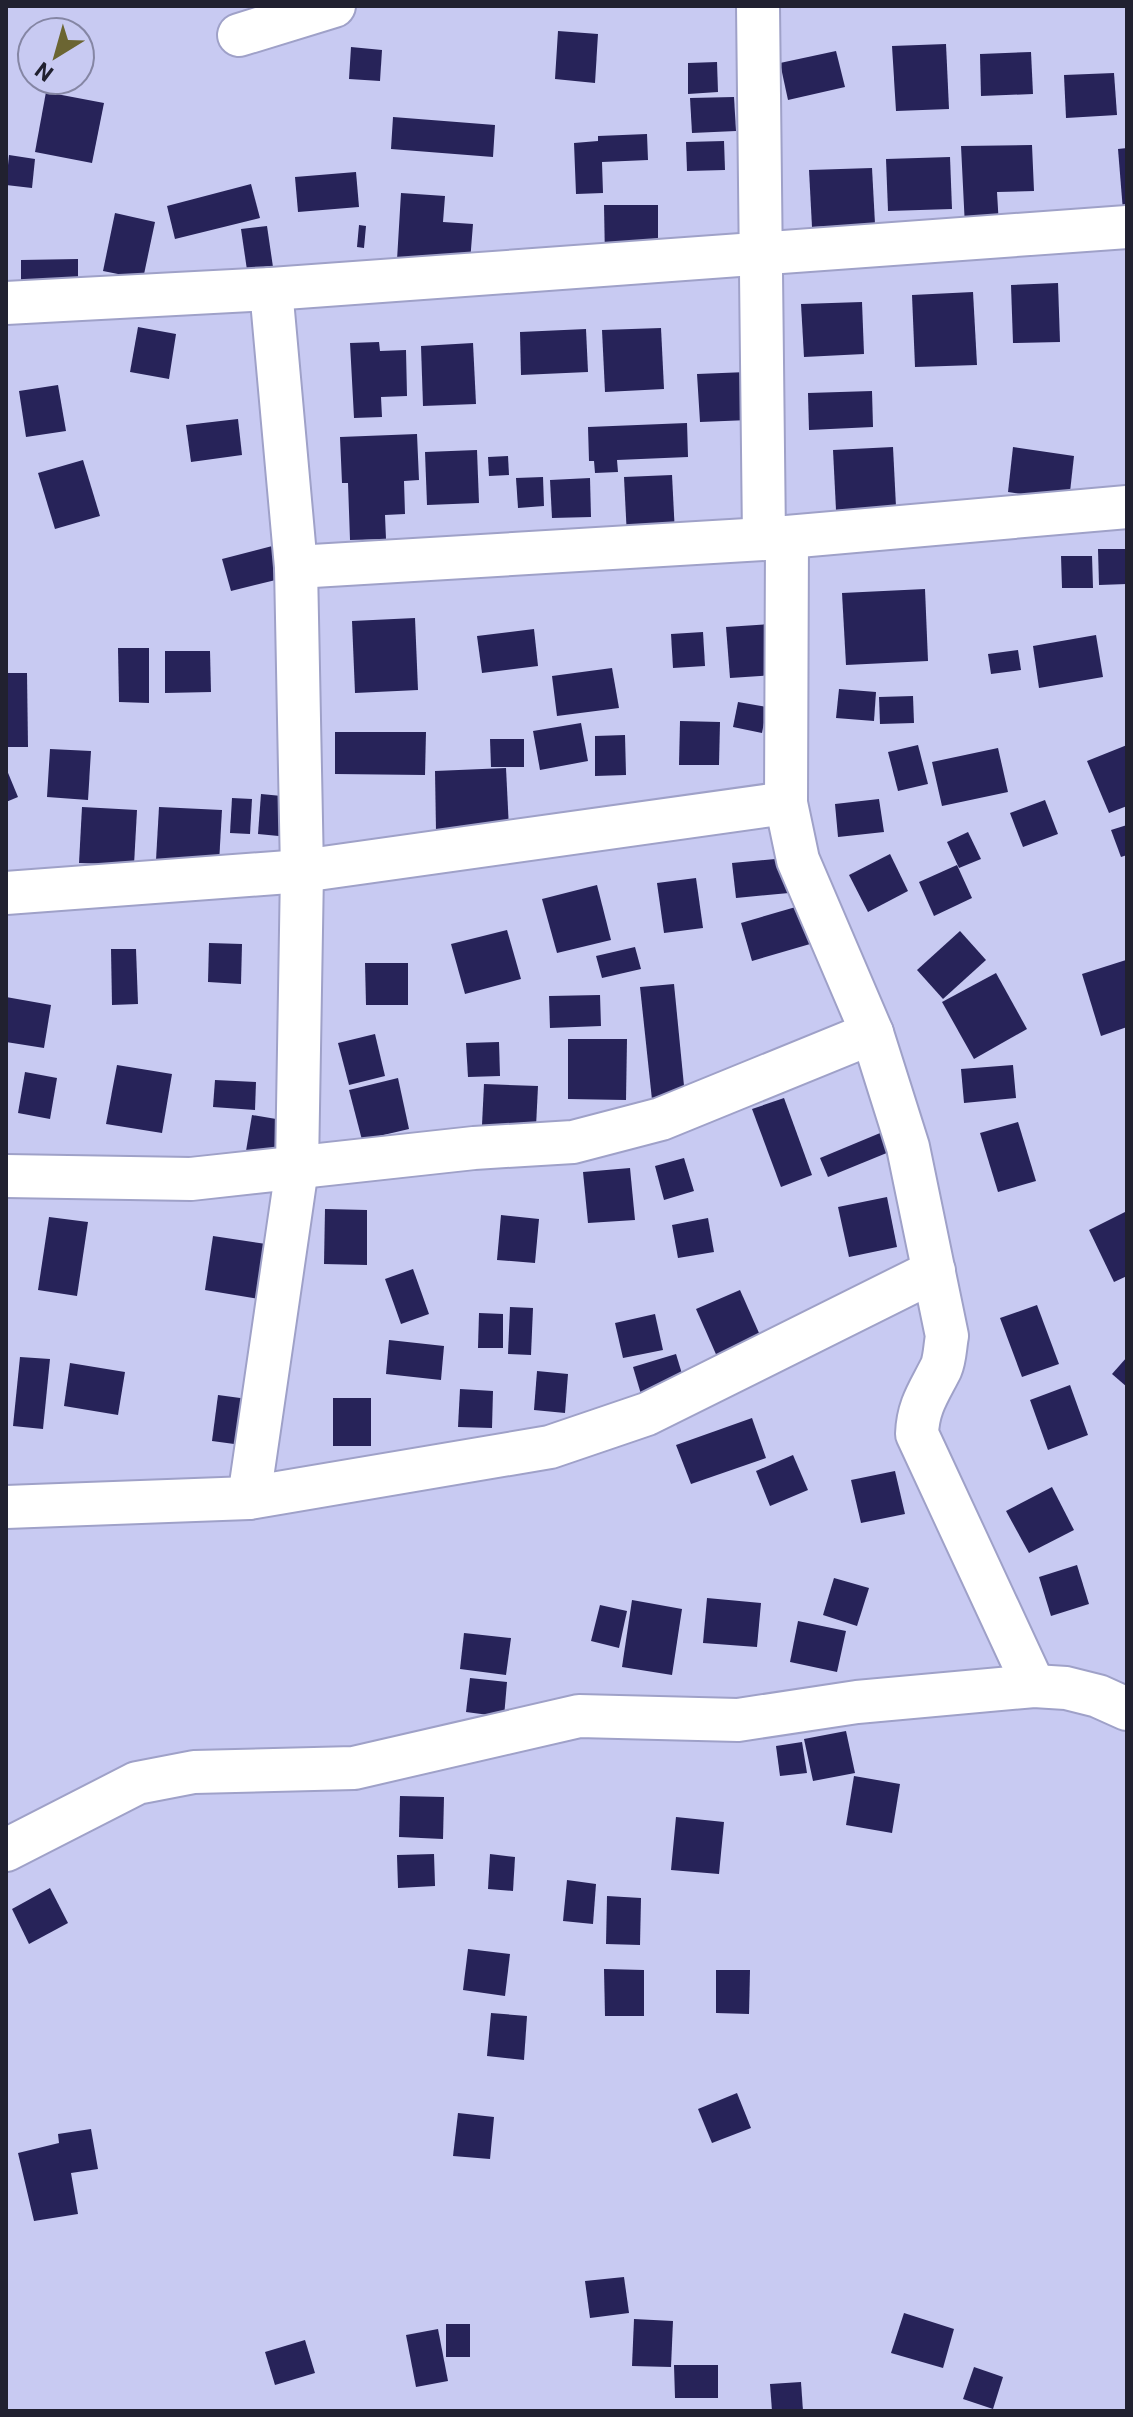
<svg xmlns="http://www.w3.org/2000/svg" width="1133" height="2417" font-family="Roboto,sans-serif">
<style>
.building{fill:#272359}
.lines{fill:none;stroke-linecap:round;stroke-linejoin:round}
.street-casing{stroke:#9fa1c8;stroke-width:46}
.street{stroke:#fff;stroke-width:42}
</style>
<rect width="100%" height="100%" fill="#c8caf2"/>
<g class="building">
<polygon points="558,31 598,34 595,83 555,79"/>
<polygon points="946,44 949,109 896,111 892,46"/>
<polygon points="351,47 382,50 380,81 349,79"/>
<polygon points="836,51 845,87 788,100 780,63"/>
<polygon points="1031,52 1033,94 981,96 980,54"/>
<polygon points="717,62 718,92 688,94 688,63"/>
<polygon points="1114,73 1117,115 1066,118 1064,75"/>
<polygon points="46,92 104,103 92,163 35,152"/>
<polygon points="734,97 736,131 692,133 690,98"/>
<polygon points="393,117 495,125 493,157 391,149"/>
<polygon points="647,134 648,160 602,162 603,193 576,194 574,143 598,141 598,136"/>
<polygon points="724,141 725,170 687,171 686,142"/>
<polygon points="1032,145 1034,191 997,192 999,226 965,227 961,146"/>
<polygon points="1127,148 1127,211 1123,211 1118,149"/>
<polygon points="9,155 35,159 32,188 6,185"/>
<polygon points="950,157 952,209 888,211 886,159"/>
<polygon points="872,168 875,224 812,227 809,170"/>
<polygon points="356,172 359,207 298,212 295,177"/>
<polygon points="251,184 260,218 175,239 167,206"/>
<polygon points="401,193 445,196 443,222 473,224 470,262 397,260"/>
<polygon points="604,205 658,205 658,259 605,259"/>
<polygon points="115,213 155,222 143,279 103,271"/>
<polygon points="359,225 366,226 364,248 357,247"/>
<polygon points="267,226 273,267 247,270 241,229"/>
<polygon points="78,259 78,297 21,298 21,260"/>
<polygon points="1058,283 1060,342 1013,343 1011,285"/>
<polygon points="973,292 977,365 915,367 912,295"/>
<polygon points="862,302 864,354 804,357 801,304"/>
<polygon points="138,327 176,334 169,379 130,372"/>
<polygon points="661,328 664,389 605,392 602,330"/>
<polygon points="586,329 588,372 521,375 520,332"/>
<polygon points="379,342 380,351 406,350 407,396 381,397 382,417 354,418 350,343"/>
<polygon points="473,343 476,404 423,406 421,346"/>
<polygon points="747,372 749,420 700,422 697,374"/>
<polygon points="58,385 66,431 26,437 19,391"/>
<polygon points="872,391 873,427 809,430 808,393"/>
<polygon points="238,419 242,455 191,462 186,425"/>
<polygon points="687,423 688,457 617,460 618,472 595,473 594,461 589,461 588,427"/>
<polygon points="417,434 419,480 404,481 405,514 385,515 386,539 350,540 348,483 342,483 340,437"/>
<polygon points="893,447 896,507 836,510 833,450"/>
<polygon points="1013,447 1074,456 1069,501 1008,492"/>
<polygon points="477,450 479,503 427,505 425,452"/>
<polygon points="508,456 509,475 489,476 488,457"/>
<polygon points="83,460 100,516 55,529 38,473"/>
<polygon points="672,475 675,534 627,537 624,477"/>
<polygon points="543,477 544,506 518,508 516,478"/>
<polygon points="590,478 591,517 552,518 550,480"/>
<polygon points="280,544 288,577 231,591 222,559"/>
<polygon points="1098,549 1127,549 1127,584 1099,585"/>
<polygon points="1061,556 1092,556 1093,588 1062,588"/>
<polygon points="925,589 928,661 846,665 842,593"/>
<polygon points="415,618 418,690 355,693 352,621"/>
<polygon points="770,624 774,675 730,678 726,627"/>
<polygon points="534,629 538,666 482,673 477,636"/>
<polygon points="703,632 705,666 673,668 671,634"/>
<polygon points="1096,635 1103,677 1039,688 1033,646"/>
<polygon points="118,648 149,648 149,703 119,702"/>
<polygon points="1018,650 1021,670 991,674 988,654"/>
<polygon points="165,651 210,651 211,692 165,693"/>
<polygon points="612,668 619,708 557,716 552,676"/>
<polygon points="6,673 27,673 28,747 6,747"/>
<polygon points="839,689 876,692 874,721 836,718"/>
<polygon points="913,696 914,723 880,724 879,697"/>
<polygon points="738,702 767,707 762,733 733,727"/>
<polygon points="680,721 720,722 719,765 679,765"/>
<polygon points="581,723 588,761 540,770 533,731"/>
<polygon points="335,732 426,732 425,775 335,774"/>
<polygon points="625,735 626,775 595,776 595,736"/>
<polygon points="490,739 524,739 524,767 491,767"/>
<polygon points="918,745 928,784 898,791 888,752"/>
<polygon points="1127,745 1127,806 1109,813 1087,761"/>
<polygon points="998,748 1008,792 942,806 932,762"/>
<polygon points="50,749 91,751 88,800 47,797"/>
<polygon points="6,768 18,797 6,802"/>
<polygon points="506,768 509,829 436,831 435,771"/>
<polygon points="261,794 292,797 289,837 258,834"/>
<polygon points="232,798 252,799 250,834 230,833"/>
<polygon points="879,799 884,832 838,837 835,804"/>
<polygon points="1045,800 1058,834 1023,847 1010,813"/>
<polygon points="82,807 137,810 134,865 79,863"/>
<polygon points="159,807 222,810 219,863 156,860"/>
<polygon points="1127,825 1127,855 1121,857 1111,830"/>
<polygon points="968,832 981,859 959,868 947,842"/>
<polygon points="890,854 908,891 868,912 849,875"/>
<polygon points="786,858 789,893 736,898 732,863"/>
<polygon points="957,865 972,898 934,916 919,882"/>
<polygon points="696,878 703,928 664,933 657,883"/>
<polygon points="597,885 611,940 557,953 542,899"/>
<polygon points="806,904 817,942 752,961 741,923"/>
<polygon points="507,930 521,979 465,994 451,944"/>
<polygon points="960,931 986,960 943,999 917,970"/>
<polygon points="209,943 242,944 241,984 208,982"/>
<polygon points="635,947 641,969 602,978 596,956"/>
<polygon points="111,949 136,949 138,1004 112,1005"/>
<polygon points="1126,960 1127,1027 1101,1036 1082,974"/>
<polygon points="365,963 408,963 408,1005 366,1005"/>
<polygon points="996,973 1027,1029 974,1059 942,1002"/>
<polygon points="674,984 686,1106 653,1109 640,987"/>
<polygon points="600,995 601,1026 550,1028 549,996"/>
<polygon points="6,997 51,1005 44,1048 6,1042"/>
<polygon points="375,1034 385,1076 349,1085 338,1043"/>
<polygon points="568,1039 627,1039 626,1100 568,1099"/>
<polygon points="499,1042 500,1076 468,1077 466,1043"/>
<polygon points="117,1065 172,1074 162,1133 106,1124"/>
<polygon points="1013,1065 1016,1098 964,1103 961,1069"/>
<polygon points="25,1072 57,1078 50,1119 18,1113"/>
<polygon points="398,1078 409,1129 362,1140 349,1090"/>
<polygon points="215,1080 256,1082 255,1110 213,1107"/>
<polygon points="484,1084 538,1086 536,1127 482,1125"/>
<polygon points="784,1098 812,1175 781,1187 752,1109"/>
<polygon points="252,1115 288,1121 282,1163 245,1157"/>
<polygon points="1018,1122 1036,1181 998,1192 980,1133"/>
<polygon points="885,1131 894,1150 828,1177 820,1158"/>
<polygon points="684,1158 694,1191 664,1200 655,1166"/>
<polygon points="630,1168 635,1220 588,1223 583,1172"/>
<polygon points="887,1197 897,1247 849,1257 838,1207"/>
<polygon points="325,1209 367,1210 367,1265 324,1264"/>
<polygon points="1127,1211 1127,1276 1114,1282 1089,1230"/>
<polygon points="501,1215 539,1219 535,1263 497,1260"/>
<polygon points="49,1217 88,1222 77,1296 38,1290"/>
<polygon points="708,1218 714,1252 678,1258 672,1225"/>
<polygon points="213,1236 273,1245 265,1300 205,1290"/>
<polygon points="413,1269 429,1314 401,1324 385,1279"/>
<polygon points="740,1290 763,1342 719,1361 696,1309"/>
<polygon points="1037,1305 1059,1364 1022,1377 1000,1318"/>
<polygon points="510,1307 533,1308 531,1355 508,1354"/>
<polygon points="479,1313 503,1314 503,1348 478,1348"/>
<polygon points="655,1314 663,1350 623,1358 615,1323"/>
<polygon points="389,1340 444,1346 441,1380 386,1374"/>
<polygon points="676,1354 686,1387 643,1401 633,1367"/>
<polygon points="20,1357 50,1359 43,1429 13,1426"/>
<polygon points="1127,1357 1127,1387 1112,1374"/>
<polygon points="70,1363 125,1372 118,1415 64,1406"/>
<polygon points="537,1371 568,1374 565,1413 534,1410"/>
<polygon points="1070,1385 1088,1435 1048,1450 1030,1400"/>
<polygon points="460,1389 493,1391 492,1428 458,1427"/>
<polygon points="218,1395 255,1400 249,1446 212,1441"/>
<rect x="333" y="1398" width="38" height="48"/>
<polygon points="752,1418 766,1458 691,1484 676,1445"/>
<polygon points="793,1455 808,1490 770,1506 756,1471"/>
<polygon points="895,1471 905,1514 861,1523 851,1480"/>
<polygon points="1052,1487 1074,1530 1029,1553 1006,1511"/>
<polygon points="1077,1565 1089,1604 1051,1616 1039,1577"/>
<polygon points="834,1578 869,1588 857,1626 823,1615"/>
<polygon points="707,1598 761,1603 757,1647 703,1643"/>
<polygon points="632,1600 682,1609 672,1675 622,1667"/>
<polygon points="600,1605 627,1611 619,1648 591,1641"/>
<polygon points="798,1621 846,1631 837,1672 790,1662"/>
<polygon points="464,1633 511,1638 506,1675 460,1669"/>
<polygon points="470,1678 507,1682 504,1717 466,1712"/>
<polygon points="846,1731 855,1773 813,1781 804,1739"/>
<polygon points="802,1742 807,1773 780,1776 776,1746"/>
<polygon points="854,1776 900,1784 892,1833 846,1825"/>
<polygon points="400,1796 444,1797 443,1839 399,1837"/>
<polygon points="676,1817 724,1822 719,1874 671,1870"/>
<polygon points="434,1854 435,1886 398,1888 397,1855"/>
<polygon points="490,1854 515,1857 513,1891 488,1889"/>
<polygon points="567,1880 596,1884 593,1924 563,1921"/>
<polygon points="50,1888 68,1923 29,1944 12,1909"/>
<polygon points="607,1896 641,1898 640,1945 606,1944"/>
<polygon points="468,1949 510,1954 505,1996 463,1990"/>
<polygon points="604,1969 644,1970 644,2016 605,2016"/>
<polygon points="716,1970 750,1970 749,2014 716,2013"/>
<polygon points="491,2013 527,2016 524,2060 487,2056"/>
<polygon points="737,2093 751,2128 712,2143 698,2109"/>
<polygon points="458,2113 494,2117 490,2159 453,2156"/>
<polygon points="91,2129 98,2169 71,2173 78,2214 34,2221 18,2153 59,2143 58,2134"/>
<polygon points="624,2277 629,2313 590,2318 585,2281"/>
<polygon points="904,2313 954,2329 943,2368 891,2353"/>
<polygon points="634,2319 673,2321 671,2367 632,2366"/>
<rect x="446" y="2324" width="24" height="33"/>
<polygon points="438,2329 448,2381 416,2387 406,2335"/>
<polygon points="305,2340 315,2373 275,2385 265,2352"/>
<polygon points="674,2365 718,2365 718,2398 675,2398"/>
<polygon points="974,2367 1003,2377 993,2409 963,2399"/>
<polygon points="801,2382 803,2411 772,2411 770,2384"/>
</g>
<g class="lines">
<g class="street-casing">
<g id="street">
<polyline points="758,6 764,539"/>
<polyline points="239,35 334,6"/>
<polyline points="6,303 271,289 1127,227"/>
<path d="M 787,537 L 786,803 L 798,860 L 872,1033 L 908,1147 L 947,1336 C 945,1346 945,1359 941,1368 C 929,1392 918,1406 917,1434 L 1034,1686"/>
<polyline points="296,567 764,539 1127,507"/>
<polyline points="6,893 302,871 786,803"/>
<polyline points="6,1176 191,1179 474,1148 573,1142 661,1119 872,1033"/>
<polyline points="249,1498 297,1168 302,871 296,567 271,289"/>
<polyline points="6,1507 249,1498 550,1447 647,1414 934,1271"/>
<polyline points="6,1850 137,1783 194,1772 354,1768 579,1716 738,1720 857,1702 1034,1686 1066,1688 1098,1696 1127,1709"/>
</g>
</g>
<use href="#street" class="street"/>
</g>
<rect width="1133" height="2417" fill="none" stroke="#212130" stroke-width="16"/>
<g transform="translate(56 56) rotate(217)"><circle r="38" fill="#c8caf2" stroke="#8586a4" stroke-width="2"/>
<path d="M0-6L14 30L0 20L-14 30Z" fill="#6b6532"/>
<text y="-12" font-size="22" font-weight="bold" text-anchor="middle" fill="#212130">N</text>
</g>
</svg>
